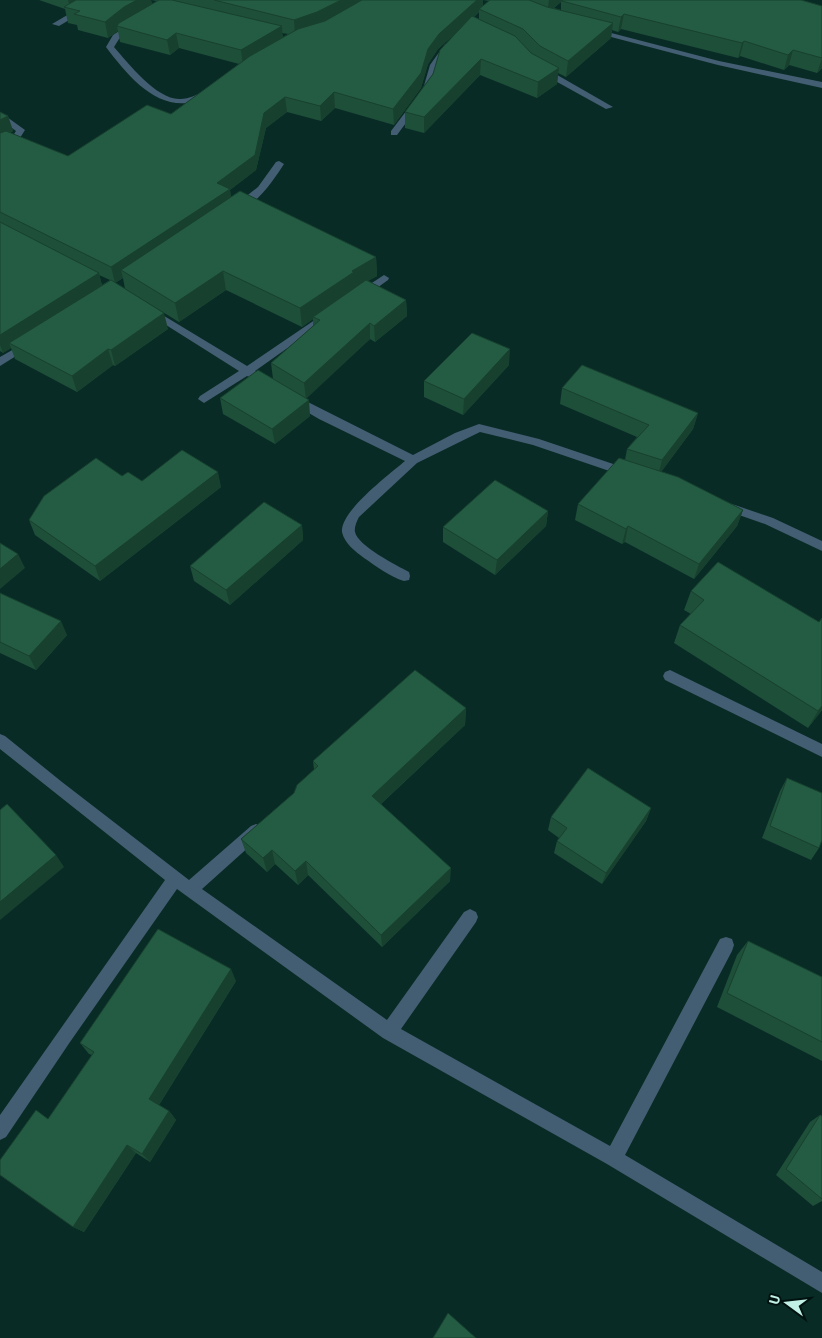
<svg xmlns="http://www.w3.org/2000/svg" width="822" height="1338" font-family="Barlow,sans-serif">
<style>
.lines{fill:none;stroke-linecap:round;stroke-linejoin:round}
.minor{fill:#435e72;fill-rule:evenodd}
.tertiary{fill:#435e72;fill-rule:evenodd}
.wall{fill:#1e4f39;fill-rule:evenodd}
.shaded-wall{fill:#18402e}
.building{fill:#235c42;stroke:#18402e}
</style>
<rect width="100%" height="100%" fill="#082b26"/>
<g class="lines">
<g class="minor">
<polygon points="93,0 103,0 59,26 52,24"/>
<path d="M 130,24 L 137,26 L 119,39 L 114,47 C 128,63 157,100 180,99 C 190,99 197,94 206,91 L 209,92 L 209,96 C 164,120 131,80 106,47 L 113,35 Z"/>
<polygon points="445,44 452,46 438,65 431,89 397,135 391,135 391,131 423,89 430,65"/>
<polygon points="539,68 545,68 613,107 606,109 539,72"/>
<polygon points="0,112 25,130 18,141 0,149 0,143 12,137 16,131 0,119"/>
<path d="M 279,161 L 284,164 C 275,178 252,213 234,210 L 234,206 L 258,187 L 276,162 Z"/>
<polygon points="384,275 389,278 388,280 366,296 358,296 357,294 358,292"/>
<polygon points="151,308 247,366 325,313 329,312 334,315 255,371 260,375 258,378 254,379 247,376 204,403 198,399 200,396 239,371 147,313 146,311"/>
<polygon points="28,341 32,342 33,344 32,346 0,366 0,357"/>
<path d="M 294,395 L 413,455 L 455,433 L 479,424 L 539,439 L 631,470 L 633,473 L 627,477 L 533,445 L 480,432 L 417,463 L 359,517 C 357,521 354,527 355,532 C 358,546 396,565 409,572 L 410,576 L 409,580 L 404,581 C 390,577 376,566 364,558 C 356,552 344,543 342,532 C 340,511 390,474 405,461 L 319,419 L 290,402 L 288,399 Z"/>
<polygon points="726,502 773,518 822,541 822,551 765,524 722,509 720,506 722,503"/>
<polygon points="670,670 822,744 822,757 665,680 663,676 665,672"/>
<polygon points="0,734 5,736 62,782 189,880 251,826 256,824 261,826 264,831 261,836 202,889 387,1020 464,912 470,909 476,912 478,917 476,922 401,1029 610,1146 720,939 726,937 732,939 734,945 732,951 625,1155 822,1272 822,1293 607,1164 383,1038 177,889 70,1042 6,1137 0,1140 0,1115 165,880 0,749"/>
</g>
<polygon class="tertiary" points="592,28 719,61 822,82 822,88 718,65 592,32"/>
</g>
<g class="wall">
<path d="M 39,0 L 801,0 L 822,6 L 822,68 L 817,73 L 789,65 L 784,70 L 740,56 L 738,58 L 621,29 L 618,32 L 612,30 L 611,38 L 566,77 L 558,73 L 557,84 L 537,98 L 480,75 L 424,133 L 405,128 L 405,112 L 433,74 L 457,32 L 438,49 L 428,64 L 421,88 L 394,125 L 335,108 L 321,121 L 287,112 L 266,128 L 256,170 L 230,190 L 231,198 L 376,257 L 377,276 L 368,281 L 406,300 L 407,316 L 375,342 L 370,339 L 306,398 L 310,416 L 275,444 L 223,414 L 220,398 L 273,379 L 271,363 L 313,326 L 313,319 L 302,327 L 226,290 L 179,322 L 125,289 L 123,278 L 115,283 L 168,329 L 115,366 L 113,365 L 77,392 L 15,359 L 11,348 L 3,353 L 0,351 L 0,112 L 8,116 L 13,131 L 10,133 L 68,156 L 171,114 L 239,64 L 179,48 L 170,55 L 120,42 L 118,31 L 108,38 L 78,30 L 77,25 L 68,23 L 65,9 ZM 151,0 L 157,1 L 152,4 ZM 483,0 L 489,1 L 483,6 ZM 561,2 L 561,10 L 554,8 ZM 479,12 L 479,19 L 474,17 ZM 282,33 L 288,34 L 283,37 ZM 99,275 L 110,280 L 102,285 Z"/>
<polygon points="509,365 463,415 424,397 424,381"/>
<polygon points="562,388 698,413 693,429 661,472 743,510 737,526 694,579 625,542 622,544 575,520 578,504 625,460 627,449 637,437 560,404"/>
<polygon points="122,476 142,481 221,487 100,581 35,535 29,520"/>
<polygon points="548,511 546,526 495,575 443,542 443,527"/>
<polygon points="302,525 303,540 230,605 194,581 190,566"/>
<polygon points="691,591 819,622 822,710 808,728 674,643 680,625 691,614 684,610"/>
<polygon points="0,593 67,635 36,670 0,653"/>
<polygon points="466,708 465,725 381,804 450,881 382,947 308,875 298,885 275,864 267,872 246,853 241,839 294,793 314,770 313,761"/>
<polygon points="787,778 819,848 811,860 762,838 780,791"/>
<polygon points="651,808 646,821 602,884 554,853 557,841 559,838 548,830 551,817"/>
<polygon points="748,941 822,977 822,1061 717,1007 737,955"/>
<polygon points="236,981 159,1105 169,1111 176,1120 150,1162 136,1153 84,1232 73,1227 48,1119 92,1055 89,1054 80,1043"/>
<polygon points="820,1115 822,1116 822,1201 813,1206 776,1175 810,1122"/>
</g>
<g class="shaded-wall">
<polygon points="68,0 89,0 70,8"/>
<polygon points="137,0 151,0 153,9 117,26 118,31 108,38 105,22 124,7"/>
<polygon points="341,0 372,0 295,36 294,20"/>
<polygon points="477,0 483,0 483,9 479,9 479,12 438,49 428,64 421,88 394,125 393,109 428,49 439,34"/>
<polygon points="549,0 565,0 562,1 561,2 547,13"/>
<polygon points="624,14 621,29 618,32 621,17"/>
<polygon points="613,23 611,38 566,77 568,61"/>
<polygon points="282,26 283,42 243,66 241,50"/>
<polygon points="176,33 179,48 170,55 167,40"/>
<polygon points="744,41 740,56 738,58 742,43"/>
<polygon points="793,50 789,65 784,70 788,55"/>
<polygon points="822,58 822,68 817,73"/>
<polygon points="481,59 480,75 424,133 424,117"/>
<polygon points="559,68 557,84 537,98 538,82"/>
<polygon points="334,92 335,108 321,121 320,106"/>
<polygon points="285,97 287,112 266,128 256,170 230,190 232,205 121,270 123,278 115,283 111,267 217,183 264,113"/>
<polygon points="8,116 13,131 0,138 0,120"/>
<polygon points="376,257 377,276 355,288 313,317 313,319 302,327 300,308 352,271"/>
<polygon points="223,271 226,290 179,322 175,303"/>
<polygon points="99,273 103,289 9,343 11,348 3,353 0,345 0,335"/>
<polygon points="406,300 407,316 375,342 374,326"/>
<polygon points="164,313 168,329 115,366 111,350"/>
<polygon points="370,323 370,339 306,399 304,383"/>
<polygon points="108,349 113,365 77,392 72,376"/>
<polygon points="510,349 509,365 463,415 464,399"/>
<polygon points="309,400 310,416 275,444 272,429"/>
<polygon points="698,413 693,429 658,476 662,460"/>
<polygon points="218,472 221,487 100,581 95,566"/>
<polygon points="743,510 737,526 694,579 699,564"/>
<polygon points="548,511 546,526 495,575 497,560"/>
<polygon points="302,525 303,540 230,605 226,590"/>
<polygon points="628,526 625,542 622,544 626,529"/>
<polygon points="18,554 25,568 0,589 0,569"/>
<polygon points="61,621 67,635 36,670 29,656"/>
<polygon points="822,706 822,710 808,728 818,711"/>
<polygon points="466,708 465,725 373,811 372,796"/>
<polygon points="651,808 646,821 602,884 606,873"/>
<polygon points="272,850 275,864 267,872 263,858"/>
<polygon points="56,855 64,867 0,920 0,902"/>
<polygon points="306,861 308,875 298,885 295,871"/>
<polygon points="451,868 450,881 382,947 381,935"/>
<polygon points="231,969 236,981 157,1108 149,1099"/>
<polygon points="169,1111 176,1120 150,1162 142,1154"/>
<polygon points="127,1145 136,1153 84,1232 73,1227"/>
</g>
<g class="building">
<polygon points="76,0 137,0 124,7 105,22 74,14 80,11 64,7"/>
<polygon points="159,0 172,0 282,26 241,50 176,33 167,40 117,26 119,23"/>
<polygon points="214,0 341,0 317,12 294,20"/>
<polygon points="362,0 477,0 439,34 428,49 421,73 393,109 334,92 320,106 285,97 264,113 255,155 217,183 230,189 111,267 0,212 0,133 6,131 68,156 147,105 171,114 250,56 298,29 325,21"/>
<polygon points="490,0 529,0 547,7 613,23 568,61 540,46 523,29 479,9"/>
<polygon points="563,0 801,0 822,6 822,58 793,50 788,55 744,41 742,43 624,14 621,17 562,1"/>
<polygon points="472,16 515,36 531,53 559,68 538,82 481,59 424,117 405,112 433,74 440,50"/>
<polygon points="0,112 8,116 0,120"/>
<polygon points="240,191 376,257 352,271 354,272 300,308 223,271 175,303 121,270"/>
<polygon points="0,222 99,273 0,335"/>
<polygon points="111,280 164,313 111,350 108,349 72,376 9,343"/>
<polygon points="366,280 406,300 374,326 370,323 304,383 271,363 320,320 313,317"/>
<polygon points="472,333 510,349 464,399 424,381"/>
<polygon points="582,365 698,413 662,460 627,449 649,425 562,388"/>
<polygon points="258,370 309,400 272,429 220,398"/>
<polygon points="182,450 218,472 95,566 29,520 44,496 96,458 122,476 128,472 142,481"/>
<polygon points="619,458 678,477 743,510 699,564 628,526 626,529 578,504"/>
<polygon points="495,480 548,511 497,560 443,527"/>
<polygon points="264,502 302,525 226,590 190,566"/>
<polygon points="0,543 18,554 0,569"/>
<polygon points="718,562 819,622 822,618 822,706 818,711 680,625 704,600 691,591"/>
<polygon points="0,593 61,621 29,656 0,642"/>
<polygon points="415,670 466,708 372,796 451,868 381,935 306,861 295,871 272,850 263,858 241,839 294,793 297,785 318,766 313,761"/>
<polygon points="588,768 651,808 606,873 557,841 567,828 551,817"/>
<polygon points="787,778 822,793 822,840 819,848 770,826"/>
<polygon points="7,804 56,855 0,902 0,810"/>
<polygon points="158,929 231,969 149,1099 169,1111 142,1154 127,1145 73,1227 0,1175 0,1160 36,1110 48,1119 94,1052 80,1043"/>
<polygon points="748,941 822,977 822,1042 727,993"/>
<polygon points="820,1115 822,1116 822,1199 786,1169"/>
<polygon points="448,1313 476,1338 433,1338"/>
</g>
<g transform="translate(787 1303) rotate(285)" stroke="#00120f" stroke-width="4" paint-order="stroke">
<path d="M0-4L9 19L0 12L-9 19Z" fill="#c0f0e6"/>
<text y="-8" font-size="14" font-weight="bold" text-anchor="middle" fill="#c0f0e6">U</text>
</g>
</svg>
